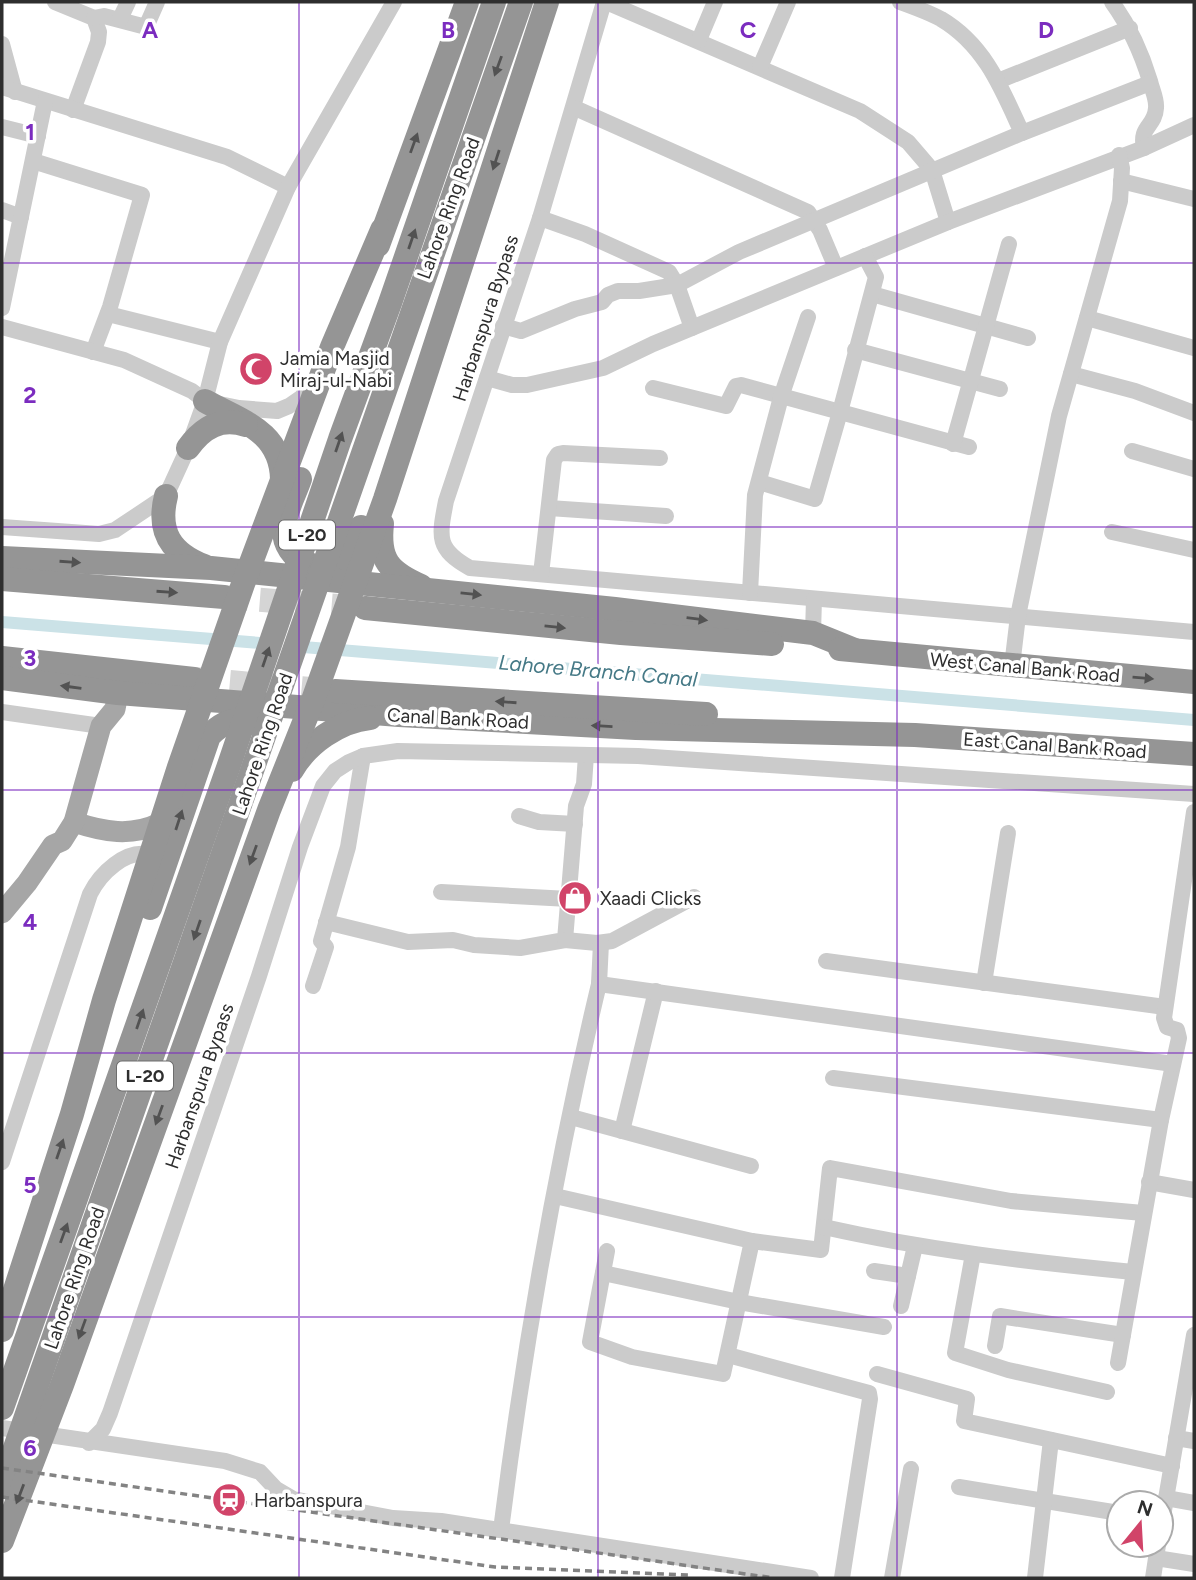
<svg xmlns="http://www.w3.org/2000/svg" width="1196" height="1580" font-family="Figtree,sans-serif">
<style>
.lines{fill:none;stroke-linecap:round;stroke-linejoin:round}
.canal{stroke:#cbe2e7;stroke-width:12}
.highway-tunnel{stroke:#d5d5d5;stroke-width:24;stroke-dasharray:24 12;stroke-linecap:butt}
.minor{stroke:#cbcbcb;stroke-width:16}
.major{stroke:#a6a6a6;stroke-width:21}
.highway{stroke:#959595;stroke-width:24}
.rail{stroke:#838383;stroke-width:3.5;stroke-dasharray:7 5;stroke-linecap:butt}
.oneway{fill:#525252}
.grid{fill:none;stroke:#7b2cbf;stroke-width:2;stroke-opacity:0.55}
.labels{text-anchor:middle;stroke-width:7;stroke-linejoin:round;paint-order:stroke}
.shield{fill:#fff;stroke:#6d6d6d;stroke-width:2}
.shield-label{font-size:18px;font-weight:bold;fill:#2e2e2e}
.street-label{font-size:19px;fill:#2e2e2e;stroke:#fff}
.poi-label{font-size:19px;fill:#2e2e2e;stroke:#fff;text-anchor:start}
.water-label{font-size:21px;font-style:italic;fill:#457986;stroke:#fff}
.grid-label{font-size:23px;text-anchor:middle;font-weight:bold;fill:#7b2cbf;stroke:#fff;stroke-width:7;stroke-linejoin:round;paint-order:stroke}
</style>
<rect width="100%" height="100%" fill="#fff"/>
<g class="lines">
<g class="canal">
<polyline points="2,622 273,644"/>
<polyline points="291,646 1194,720"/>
</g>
<g class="highway-tunnel">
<polyline points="224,597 365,608"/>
<polyline points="194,679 335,691"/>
</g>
<g class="minor">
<polyline points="55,2 94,18 99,32 98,42 73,110"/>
<path d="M 604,2 L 540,218 L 446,501 C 439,537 436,549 470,568 L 1194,632"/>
<polyline points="606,2 860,111 908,142 932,170 948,222"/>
<path d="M 1112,2 C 1130,27 1141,51 1150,81 C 1152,90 1157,99 1156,108 C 1155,127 1139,126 1144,148"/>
<polyline points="94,18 104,16 146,27 157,2"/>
<polyline points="120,19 128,2"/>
<polyline points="699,40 715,2"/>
<polyline points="2,44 15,92"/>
<polyline points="760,67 788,2"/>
<polyline points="998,81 1130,28"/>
<polyline points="2,87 227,157 288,187"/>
<polyline points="575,108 808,212 820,230 836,268"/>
<polyline points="2,127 38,136"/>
<polyline points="1022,133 1150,83"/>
<polyline points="33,161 142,195 110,307 93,352"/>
<polyline points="1121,181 1194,199"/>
<polyline points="2,210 21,217"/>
<polyline points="540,218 585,234 669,272 677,285 692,328"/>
<polyline points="872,294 1028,338"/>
<polyline points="2,308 45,101"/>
<polyline points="108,314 220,342"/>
<polyline points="1087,318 1194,348"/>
<path d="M 503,326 L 521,331 L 575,309 L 602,302 L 608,295 L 618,291 L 639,291 L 677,285 L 739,252 L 1022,133 C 1002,89 985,45 941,19 C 928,12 914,7 900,2"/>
<polyline points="2,327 124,360 192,391 205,401 239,408 277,411 289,406 302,397 311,382"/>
<polyline points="855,350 1000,389"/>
<polyline points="1071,374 1135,391 1194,413"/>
<polyline points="487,378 512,385 527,385 603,368 653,344 948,222 1144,148 1194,125"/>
<polyline points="653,388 726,406 736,386 741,385 969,447"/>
<polyline points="953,444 1009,244"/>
<polyline points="1132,451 1194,469"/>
<polyline points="759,482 815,499 840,412 876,277 865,256"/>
<polyline points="549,508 666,516"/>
<polyline points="2,527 99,534 115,530 166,496 188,448 205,401 220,342 288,187 394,2"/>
<polyline points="1112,532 1194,550"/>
<polyline points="541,574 554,460 558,454 563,453 660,458"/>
<polyline points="750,593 755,495 781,397 808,317"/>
<polyline points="813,633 814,599"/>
<polyline points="1012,666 1018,616 1059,416 1120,201 1122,168 1119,155"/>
<polyline points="2,712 101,726"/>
<polyline points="519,816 539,822 575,824"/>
<polyline points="441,892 569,899"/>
<polyline points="326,922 408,942 453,940 474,945 520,948 565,940 576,806 584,784 586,755"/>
<polyline points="565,940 597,943 612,941 694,897"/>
<polyline points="826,961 1165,1007"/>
<polyline points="984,983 1008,833"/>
<polyline points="599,984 601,943"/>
<polyline points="313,986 326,947 321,941 348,847 363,756"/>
<polyline points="833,1078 1161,1120"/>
<polyline points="571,1117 751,1166"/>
<polyline points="622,1131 656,991"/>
<path d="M 2,1162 L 90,894 C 100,874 126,848 150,855"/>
<polyline points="1149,1182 1194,1190"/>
<polyline points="555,1196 752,1241 821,1250 830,1168 1011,1201 1143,1213"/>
<path d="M 824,1227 C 926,1250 1029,1262 1133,1272"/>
<polyline points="607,1251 590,1342 632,1357 723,1374 752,1241"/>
<polyline points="973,1254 955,1353 1008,1370 1107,1392"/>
<polyline points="874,1271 908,1276"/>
<polyline points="603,1273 739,1302 884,1327"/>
<polyline points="901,1306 915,1246"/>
<polyline points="995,1346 1000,1316 1123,1335"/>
<polyline points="728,1355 869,1393 870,1399 842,1578"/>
<polyline points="1118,1363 1161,1120 1179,1038 1177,1030 1167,1027 1164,1018 1194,812"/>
<polyline points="877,1374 967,1399 964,1421 1172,1466"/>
<polyline points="2,1428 225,1461 260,1472 276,1489 293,1499 393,1518 441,1521 811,1578"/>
<polyline points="1176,1438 1194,1441"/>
<polyline points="89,1443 103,1429 110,1413 259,976 300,847 323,786 335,771 349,762 363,756 398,751 638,756 1194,794"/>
<polyline points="959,1487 1119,1513"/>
<polyline points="1166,1498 1194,1503"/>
<polyline points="1161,1528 1194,1335"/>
<path d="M 501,1530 C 524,1347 556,1164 599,984 L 1173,1064"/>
<polyline points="1156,1558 1194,1564"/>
<polyline points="892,1578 911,1469"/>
<polyline points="1035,1578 1051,1440"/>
<polyline points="1153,1578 1158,1545"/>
</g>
<g class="major">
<path d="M 74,822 C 104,832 131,837 160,823"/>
<polyline points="2,913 27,883 53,845 62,841 74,822 101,726 115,709 118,693"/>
</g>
<g class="highway">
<polyline points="378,245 467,2"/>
<path d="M 205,401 C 241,421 281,431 282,479"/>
<path d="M 188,448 C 203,427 221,417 246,425"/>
<path d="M 300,479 C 295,494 284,513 284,530 C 284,560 320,577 343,559 C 353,551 356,538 361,527"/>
<path d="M 166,496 C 157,532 171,553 204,566"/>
<path d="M 382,524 C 378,560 389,572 421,586"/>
<polyline points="2,558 211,568 615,609 813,633 855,650"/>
<polyline points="2,579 224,597"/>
<polyline points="365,608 621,633 772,644"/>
<polyline points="840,649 1194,682"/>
<polyline points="2,658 194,679"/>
<polyline points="2,678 118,693 399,715 636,728 915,735 1194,754"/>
<polyline points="335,691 706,714"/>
<path d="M 292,770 C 307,744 339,721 370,718"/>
<path d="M 150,908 L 209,736 C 223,721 239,716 258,724"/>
<polyline points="2,1330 72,1114 104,1000 179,767 243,584 332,347 382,230"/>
<polyline points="2,1408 228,768 340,439 390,303 494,2"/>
<polyline points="2,1485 521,2"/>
<polyline points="2,1541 62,1385 269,810 313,700 385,499 547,2"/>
</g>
<g class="rail">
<polyline points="2,1468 774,1578"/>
<polyline points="2,1497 495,1567 690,1575"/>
</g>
</g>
<defs><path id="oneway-solid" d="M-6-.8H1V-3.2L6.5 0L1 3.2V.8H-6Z" transform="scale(1.75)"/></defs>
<g class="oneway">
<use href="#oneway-solid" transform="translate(498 66) rotate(110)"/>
<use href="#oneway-solid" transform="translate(414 143) rotate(-70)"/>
<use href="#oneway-solid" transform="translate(496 160) rotate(108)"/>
<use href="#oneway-solid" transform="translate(412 239) rotate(-71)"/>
<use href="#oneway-solid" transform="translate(339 442) rotate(-71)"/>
<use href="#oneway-solid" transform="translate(70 562) rotate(4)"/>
<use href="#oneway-solid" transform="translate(167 592) rotate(4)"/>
<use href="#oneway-solid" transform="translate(471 594) rotate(6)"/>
<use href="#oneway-solid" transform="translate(697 619) rotate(7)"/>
<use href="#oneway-solid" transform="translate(555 627) rotate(6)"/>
<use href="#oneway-solid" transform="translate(266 657) rotate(-71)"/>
<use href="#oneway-solid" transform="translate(1143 678) rotate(5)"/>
<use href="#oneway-solid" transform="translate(71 687) rotate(-172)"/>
<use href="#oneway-solid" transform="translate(506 702) rotate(-176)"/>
<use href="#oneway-solid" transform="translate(602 726) rotate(-177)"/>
<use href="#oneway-solid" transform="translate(179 820) rotate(-72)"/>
<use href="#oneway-solid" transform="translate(253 855) rotate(110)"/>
<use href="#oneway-solid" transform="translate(197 930) rotate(109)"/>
<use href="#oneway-solid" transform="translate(140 1019) rotate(-71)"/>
<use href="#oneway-solid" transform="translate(159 1115) rotate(110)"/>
<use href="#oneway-solid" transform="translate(60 1149) rotate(-71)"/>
<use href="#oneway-solid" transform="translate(64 1233) rotate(-70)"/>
<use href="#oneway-solid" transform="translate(82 1329) rotate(110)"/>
<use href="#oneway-solid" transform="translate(20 1494) rotate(111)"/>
</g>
<path class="grid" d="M 299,2 L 299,1578M 598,2 L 598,1578M 897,2 L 897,1578M 2,263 L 1194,263M 2,527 L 1194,527M 2,790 L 1194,790M 2,1053 L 1194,1053M 2,1317 L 1194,1317"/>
<defs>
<g id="mosque-disc" transform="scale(1.75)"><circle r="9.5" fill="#d14469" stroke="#fff"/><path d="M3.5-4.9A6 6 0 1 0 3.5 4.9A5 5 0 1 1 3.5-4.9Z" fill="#fff"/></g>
<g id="shop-disc" transform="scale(1.75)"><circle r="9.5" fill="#d14469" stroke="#fff"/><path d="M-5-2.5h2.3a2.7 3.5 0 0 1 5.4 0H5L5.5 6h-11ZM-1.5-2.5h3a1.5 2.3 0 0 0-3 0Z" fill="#fff"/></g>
<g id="station-disc" transform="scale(1.75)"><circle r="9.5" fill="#d14469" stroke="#fff"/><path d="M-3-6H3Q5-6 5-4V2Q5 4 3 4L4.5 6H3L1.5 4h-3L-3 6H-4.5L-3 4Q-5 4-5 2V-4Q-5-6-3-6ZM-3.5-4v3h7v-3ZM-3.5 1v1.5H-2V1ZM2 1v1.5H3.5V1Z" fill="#fff"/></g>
</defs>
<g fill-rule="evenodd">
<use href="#mosque-disc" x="256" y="369"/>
<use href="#shop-disc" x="575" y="898"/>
<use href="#station-disc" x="229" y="1500"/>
</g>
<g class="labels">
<g class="shield">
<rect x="279" y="520.5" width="56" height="29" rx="5"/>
<rect x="117" y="1061.5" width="56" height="29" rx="5"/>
</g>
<g class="shield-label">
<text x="307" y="541">L-20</text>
<text x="145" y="1082">L-20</text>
</g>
<g class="street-label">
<text transform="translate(448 208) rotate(-70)" y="7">Lahore Ring Road</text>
<text transform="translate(485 318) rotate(-72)" y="7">Harbanspura Bypass</text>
<text transform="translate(1025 667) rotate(5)" y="7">West Canal Bank Road</text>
<text transform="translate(458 718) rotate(3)" y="7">Canal Bank Road</text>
<text transform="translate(262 744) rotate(-71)" y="7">Lahore Ring Road</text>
<text transform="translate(1055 745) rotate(4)" y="7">East Canal Bank Road</text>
<text transform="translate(199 1086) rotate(-71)" y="7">Harbanspura Bypass</text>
<text transform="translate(74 1278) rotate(-71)" y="7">Lahore Ring Road</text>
</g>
<g class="poi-label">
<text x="280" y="365">Jamia Masjid<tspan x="280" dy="22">Miraj-ul-Nabi</tspan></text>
<text x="600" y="905">Xaadi Clicks</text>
<text x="254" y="1507">Harbanspura</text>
</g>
<g class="water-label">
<text transform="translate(598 671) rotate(5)" y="7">Lahore Branch Canal</text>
</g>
</g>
<g class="grid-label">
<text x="150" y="38">A</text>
<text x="448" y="38">B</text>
<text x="748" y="38">C</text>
<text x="1046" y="38">D</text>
<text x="30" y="140">1</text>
<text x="30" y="403">2</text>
<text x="30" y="666">3</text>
<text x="30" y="930">4</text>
<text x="30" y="1193">5</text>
<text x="30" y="1456">6</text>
</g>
<rect width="1196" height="1580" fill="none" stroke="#2e2e2e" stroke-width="7"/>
<g transform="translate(1140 1524) rotate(18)"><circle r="33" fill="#ffffff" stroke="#ababab" stroke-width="2"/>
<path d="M0-5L12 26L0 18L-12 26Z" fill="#d14469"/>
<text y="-10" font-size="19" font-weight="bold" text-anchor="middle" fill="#2e2e2e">N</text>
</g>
</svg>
